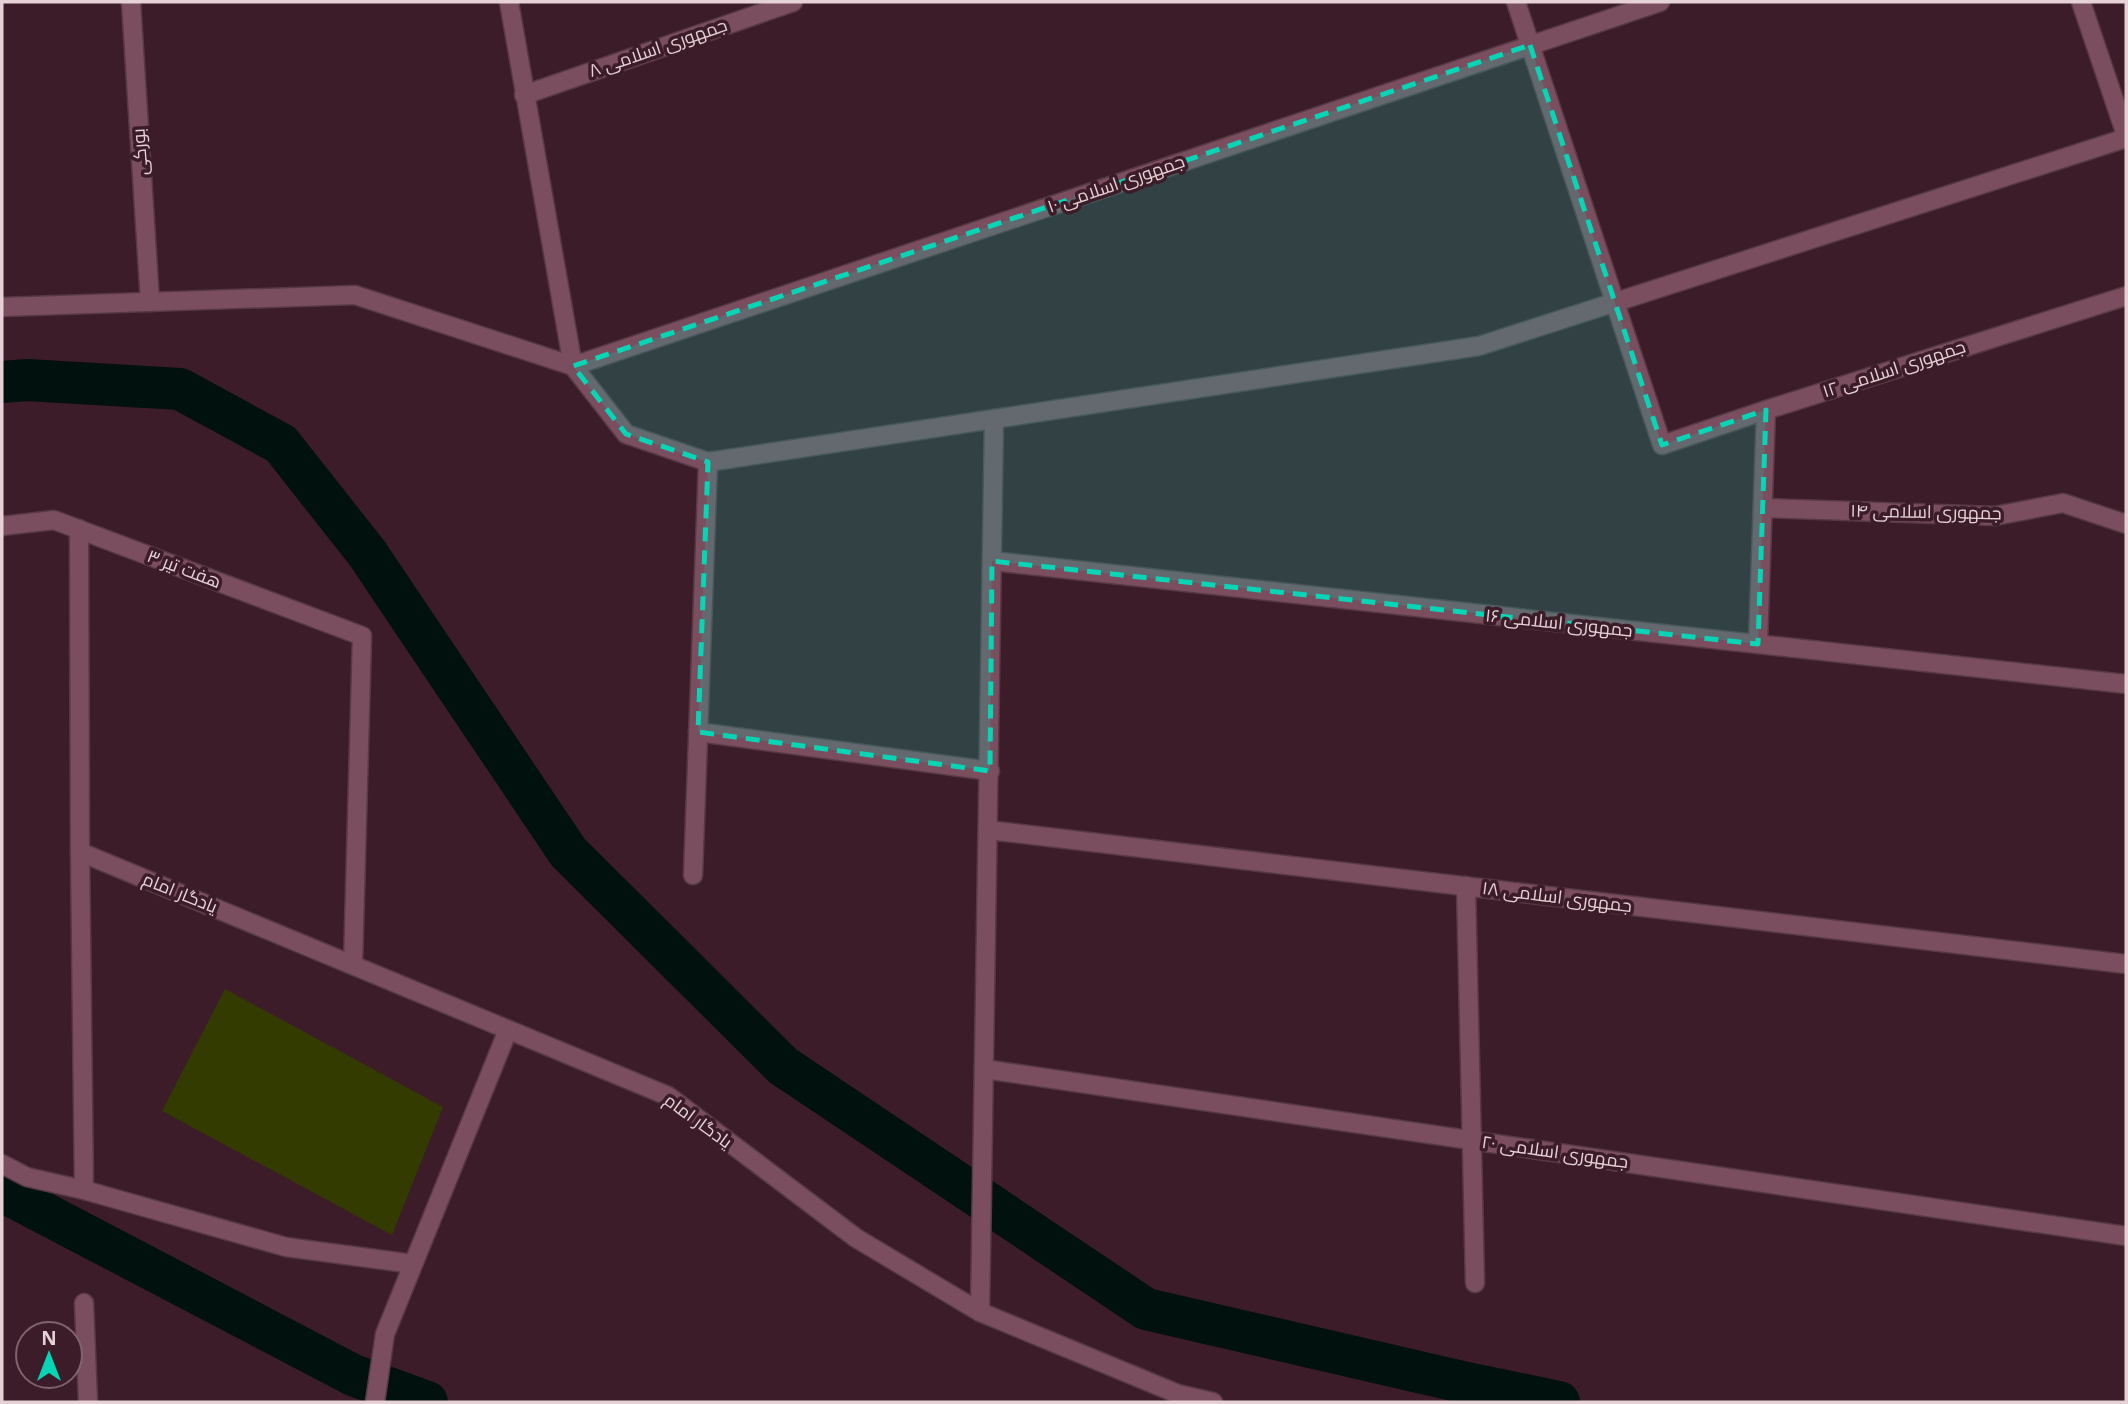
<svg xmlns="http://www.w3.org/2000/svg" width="2128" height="1404" font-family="'Open Sans',Cairo,sans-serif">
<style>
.grass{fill:#343b00}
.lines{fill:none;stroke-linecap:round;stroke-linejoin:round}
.canal{stroke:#01110d;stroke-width:42}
.minor-casing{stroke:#563944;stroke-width:21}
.minor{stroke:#7a4e5e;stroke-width:18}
.marked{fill:#08d5b5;fill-opacity:0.2;stroke:#08d5b5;stroke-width:5;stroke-dasharray:14 9;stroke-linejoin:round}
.labels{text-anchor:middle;stroke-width:7;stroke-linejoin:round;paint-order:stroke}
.street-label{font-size:18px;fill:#e6d1d7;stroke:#3b1c28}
</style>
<rect width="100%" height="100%" fill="#3b1c28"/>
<polygon class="grass" points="225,989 443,1107 392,1235 162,1111"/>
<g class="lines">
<g class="canal">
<polyline points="2,382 27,380 180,389 281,444 367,553 568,852 783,1066 1146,1309 1462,1382 1559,1402"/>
<polyline points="2,1191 353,1375 427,1402"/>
</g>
<g class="minor-casing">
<g id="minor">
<polyline points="131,2 150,302"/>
<polyline points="509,2 573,366 626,434 708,462 1479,346 2126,138"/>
<polyline points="1516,2 1662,445 1766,410 2126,296"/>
<polyline points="2081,2 2126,135"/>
<polyline points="524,95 793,2"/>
<polyline points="2,307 355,295 573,366"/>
<polyline points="573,366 1660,2"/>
<polyline points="1763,508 1995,516 2063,503 2126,524"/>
<polyline points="2,526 54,520 362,636 353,965"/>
<polyline points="79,529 80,852 84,1190"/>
<polyline points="992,561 2126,684"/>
<polyline points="1758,644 1766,410"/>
<polyline points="698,732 990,771"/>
<polyline points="988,830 2126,964"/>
<polyline points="80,852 668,1096 856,1238 980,1312 1178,1394 1213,1402"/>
<polyline points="693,875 708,462"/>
<polyline points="1466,886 1475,1283"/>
<polyline points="984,1069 2126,1236"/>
<polyline points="2,1164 27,1177 84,1190 286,1247 413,1264"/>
<polyline points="84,1303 88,1402"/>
<polyline points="980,1312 994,419"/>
<polyline points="375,1402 385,1334 508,1030"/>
</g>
</g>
<use href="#minor" class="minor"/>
</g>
<path class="marked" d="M 1530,45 L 1662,445 L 1766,410 L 1758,644 L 992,561 L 990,771 L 698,732 L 708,462 L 626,434 L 573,366 Z"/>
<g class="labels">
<g class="street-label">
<text transform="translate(658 48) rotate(-19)" y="6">جمهوری اسلامی ۸</text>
<text transform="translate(140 152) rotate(-94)" y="6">بورکی</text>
<text transform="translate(1116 184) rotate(-19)" y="6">جمهوری اسلامی ۱۰</text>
<text transform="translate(1894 369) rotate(-18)" y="6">جمهوری اسلامی ۱۲</text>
<text transform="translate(1926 512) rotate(1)" y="6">جمهوری اسلامی ۱۴</text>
<text transform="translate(184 569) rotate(21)" y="6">هفت تیر ۳</text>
<text transform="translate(1559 623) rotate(6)" y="6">جمهوری اسلامی ۱۶</text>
<text transform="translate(180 893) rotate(22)" y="6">یادگار امام</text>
<text transform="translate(1557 897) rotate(7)" y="6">جمهوری اسلامی ۱۸</text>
<text transform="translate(698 1121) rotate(36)" y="6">یادگار امام</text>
<text transform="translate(1555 1152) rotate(8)" y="6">جمهوری اسلامی ۲۰</text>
</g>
</g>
<rect width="2128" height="1404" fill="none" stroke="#e6d1d7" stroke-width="7"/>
<g transform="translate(49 1355)"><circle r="33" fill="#3b1c28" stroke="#7f646e" stroke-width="2"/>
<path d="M0-5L12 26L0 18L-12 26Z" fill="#08d5b5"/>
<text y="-10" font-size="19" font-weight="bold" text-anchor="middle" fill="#e6d1d7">N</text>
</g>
</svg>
